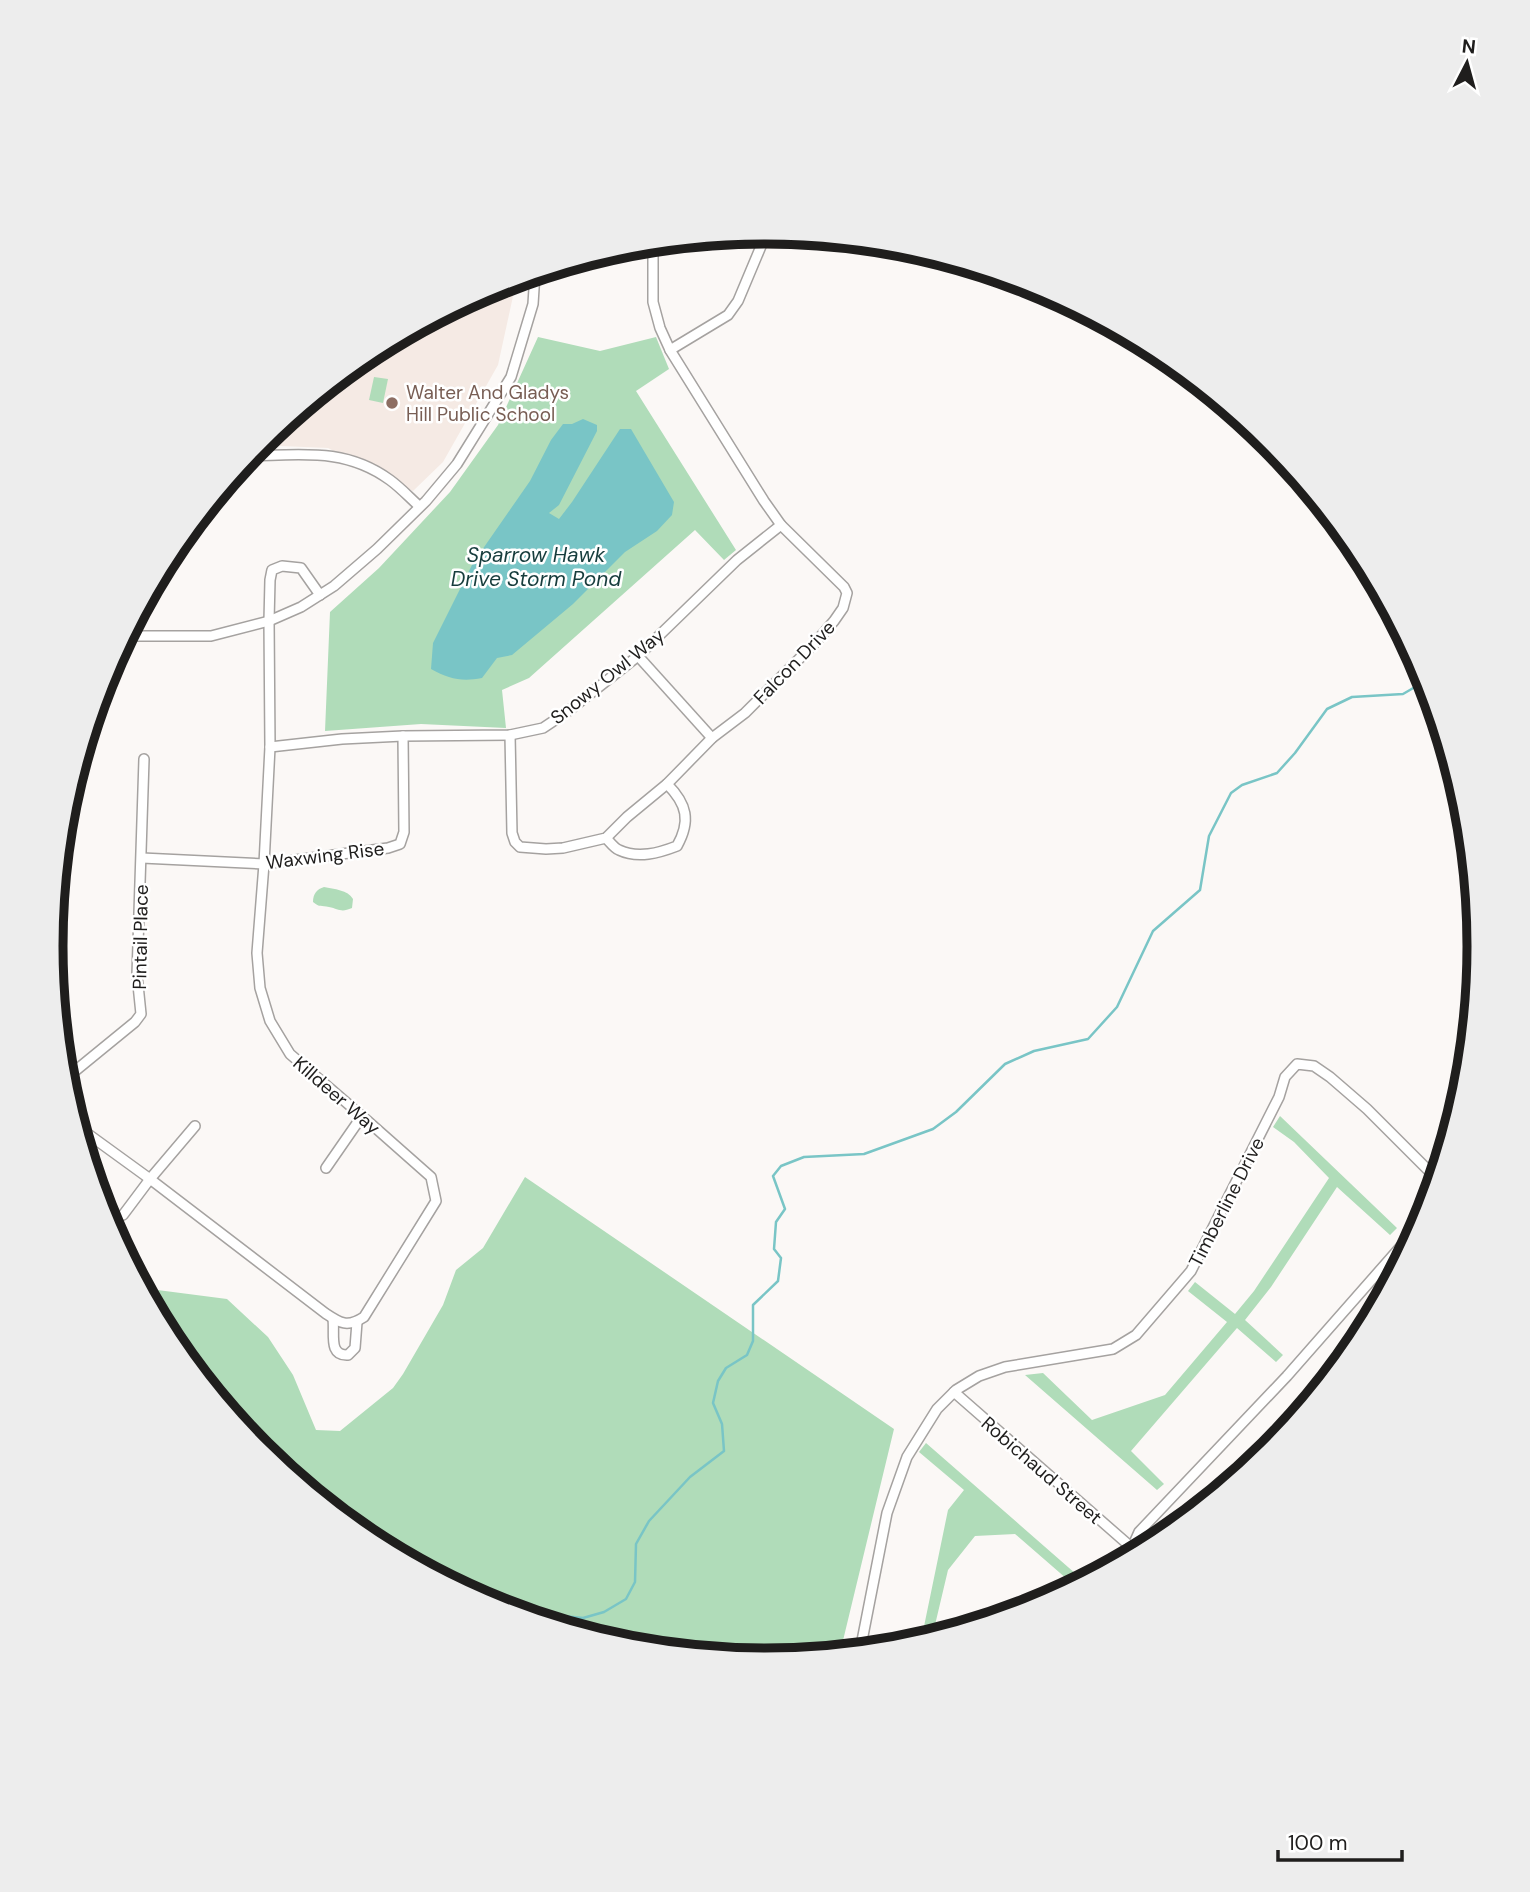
<svg xmlns="http://www.w3.org/2000/svg" width="1530" height="1892" font-family="'DM Sans',sans-serif">
<style>
.built{fill:#f5eae4}
.green{fill:#b0dcb9}
.water{fill:#79c5c6}
.lines{fill:none;stroke-linecap:round;stroke-linejoin:round}
.stream{stroke:#79c5c6;stroke-width:2.5}
.minor-casing{stroke:#a5a2a0;stroke-width:12}
.minor{stroke:#fff;stroke-width:9}
.education-dot{fill:#8d6e63;stroke:#fff;stroke-width:2.5}
.labels{text-anchor:middle;stroke-width:5;stroke-linejoin:round;paint-order:stroke}
.education-label{font-size:19px;fill:#785e54;stroke:#fff;text-anchor:start}
.street-label{font-size:19px;fill:#1f1e1d;stroke:#fff}
.water-label{font-size:21px;font-style:italic;fill:#173d3d;stroke:#fff}
.rim{fill:none;stroke:#1f1e1d;stroke-width:9}
</style>
<rect width="100%" height="100%" fill="#fbf8f6"/>
<polygon class="built" points="517,278 498,365 443,462 413,491 328,448 257,445 369,352 492,286"/>
<g class="green">
<polygon points="538,337 600,351 656,337 669,369 636,391 736,550 724,560 695,530 529,678 502,690 506,728 421,724 325,731 330,612 379,568 450,492 498,425"/>
<polygon points="374,377 388,379 383,403 369,400"/>
<path d="M 324,887 C 334,889 348,890 353,899 L 352,908 C 341,913 339,909 329,907 C 321,905 320,908 313,902 C 313,894 317,889 324,887 Z"/>
<polygon points="1280,1116 1397,1228 1390,1235 1337,1187 1271,1287 1245,1320 1283,1355 1276,1362 1237,1328 1131,1451 1164,1484 1157,1490 1025,1375 1043,1373 1092,1420 1165,1395 1227,1322 1188,1291 1195,1282 1235,1314 1254,1291 1329,1178 1294,1142 1273,1127"/>
<polygon points="525,1177 894,1429 840,1653 765,1660 625,1646 491,1606 368,1540 260,1451 171,1342 142,1288 227,1299 268,1337 293,1375 316,1430 340,1431 393,1388 403,1374 443,1305 456,1270 483,1248"/>
<polygon points="926,1443 1084,1581 1085,1581 1075,1586 1015,1534 975,1536 948,1570 935,1625 948,1633 935,1637 933,1636 932,1638 921,1641 948,1510 964,1490 919,1452"/>
</g>
<path class="water" d="M 583,419 L 597,425 L 597,431 L 559,505 L 549,513 L 559,519 L 572,502 L 620,429 L 631,429 L 674,502 L 672,515 L 657,531 L 625,552 L 573,604 L 512,655 L 497,658 L 482,678 C 462,682 449,679 431,669 L 433,643 L 473,563 L 530,481 L 551,440 L 563,424 L 572,424 Z"/>
<g class="lines">
<polyline class="stream" points="544,1622 553,1615 583,1618 604,1612 626,1599 635,1582 636,1544 649,1521 690,1477 724,1451 722,1424 713,1403 718,1381 726,1368 747,1355 753,1341 753,1305 778,1281 781,1258 774,1249 776,1222 785,1209 773,1176 781,1166 804,1157 864,1154 933,1129 956,1112 1005,1064 1034,1051 1088,1039 1117,1007 1153,931 1200,890 1209,836 1231,793 1242,785 1277,773 1295,753 1327,709 1352,697 1403,694 1427,680"/>
<g class="minor-casing">
<g id="minor">
<polyline points="670,350 728,315 738,301 767,232"/>
<path d="M 248,456 C 300,455 345,447 390,480 C 401,488 410,498 419,506"/>
<polyline points="124,636 211,636 269,621 301,607 334,586 377,549 426,501 457,464 511,377 533,304 535,273"/>
<polyline points="638,656 712,738"/>
<polyline points="510,735 512,833 515,842 520,847 546,849 563,848 606,838 627,817 667,784 712,738 745,713 814,644 834,621 843,608 847,593 844,587 781,525 764,501 670,350 660,328 653,302 653,243"/>
<polyline points="270,747 342,739 403,736 510,735 543,728 567,712 638,656 737,560 781,525"/>
<path d="M 606,838 C 610,842 614,848 619,850 C 638,859 659,853 677,846 C 691,821 687,804 667,784"/>
<polyline points="142,858 264,864 388,848 400,844 404,832 403,736"/>
<polyline points="64,1080 135,1022 141,1014 137,975 144,759"/>
<path d="M 77,1126 L 150,1179 L 325,1313 C 340,1323 347,1328 364,1317 L 436,1201 L 431,1177 L 362,1116 L 290,1054 L 270,1021 L 260,988 L 257,953 L 264,864 L 270,747 L 269,621 L 270,580 L 272,570 L 282,566 L 301,568 L 320,595"/>
<polyline points="326,1168 362,1116"/>
<polyline points="123,1215 150,1179 195,1126"/>
<path d="M 333,1319 C 335,1334 328,1356 348,1355 L 355,1348 L 357,1322"/>
<polyline points="954,1392 1131,1547"/>
<polyline points="1127,1559 1139,1532 1287,1376 1425,1219"/>
<polyline points="1005,1608 1018,1612"/>
<polyline points="860,1651 887,1513 907,1457 937,1409 956,1390 979,1376 1005,1367 1113,1349 1136,1335 1191,1271 1279,1097 1285,1077 1297,1064 1314,1066 1330,1077 1367,1109 1434,1176 1436,1182"/>
</g>
</g>
<use href="#minor" class="minor"/>
</g>
<circle class="education-dot" cx="392" cy="403" r="7"/>
<g class="labels">
<g class="education-label">
<text x="406" y="399">Walter And Gladys<tspan x="406" dy="22">Hill Public School</tspan></text>
</g>
<g class="street-label">
<text transform="translate(794 662) rotate(-46)" y="7">Falcon Drive</text>
<text transform="translate(607 676) rotate(-39)" y="7">Snowy Owl Way</text>
<text transform="translate(325 855) rotate(-7)" y="7">Waxwing Rise</text>
<text transform="translate(140 937) rotate(-89)" y="7">Pintail Place</text>
<text transform="translate(337 1095) rotate(41)" y="7">Killdeer Way</text>
<text transform="translate(1226 1202) rotate(-63)" y="7">Timberline Drive</text>
<text transform="translate(1042 1470) rotate(41)" y="7">Robichaud Street</text>
</g>
<g class="water-label">
<text x="536" y="562">Sparrow Hawk<tspan x="536" dy="24">Drive Storm Pond</tspan></text>
</g>
</g>
<path d="M0 0H1530V1892H0ZM63 946a702 702 0 1 1 1404 0a702 702 0 1 1-1404 0Z" fill="#ededed" fill-rule="evenodd"/>
<path class="rim" d="M63 946a702 702 0 1 1 1404 0a702 702 0 1 1-1404 0Z"/>
<g transform="translate(1467 63) rotate(6)" stroke="#ffffff" stroke-width="5" paint-order="stroke">
<path d="M0-5L12 26L0 18L-12 26Z" fill="#1f1e1d"/>
<text y="-10" font-size="19" font-weight="bold" text-anchor="middle" fill="#1f1e1d">N</text>
</g>
<path d="M1278 1850v10h124v-10" fill="none" stroke="#1f1e1d" stroke-width="3.5"/>
<text x="1288" y="1850" font-size="21" fill="#1f1e1d" stroke="#ffffff" stroke-width="5" paint-order="stroke">100 m</text>
</svg>
